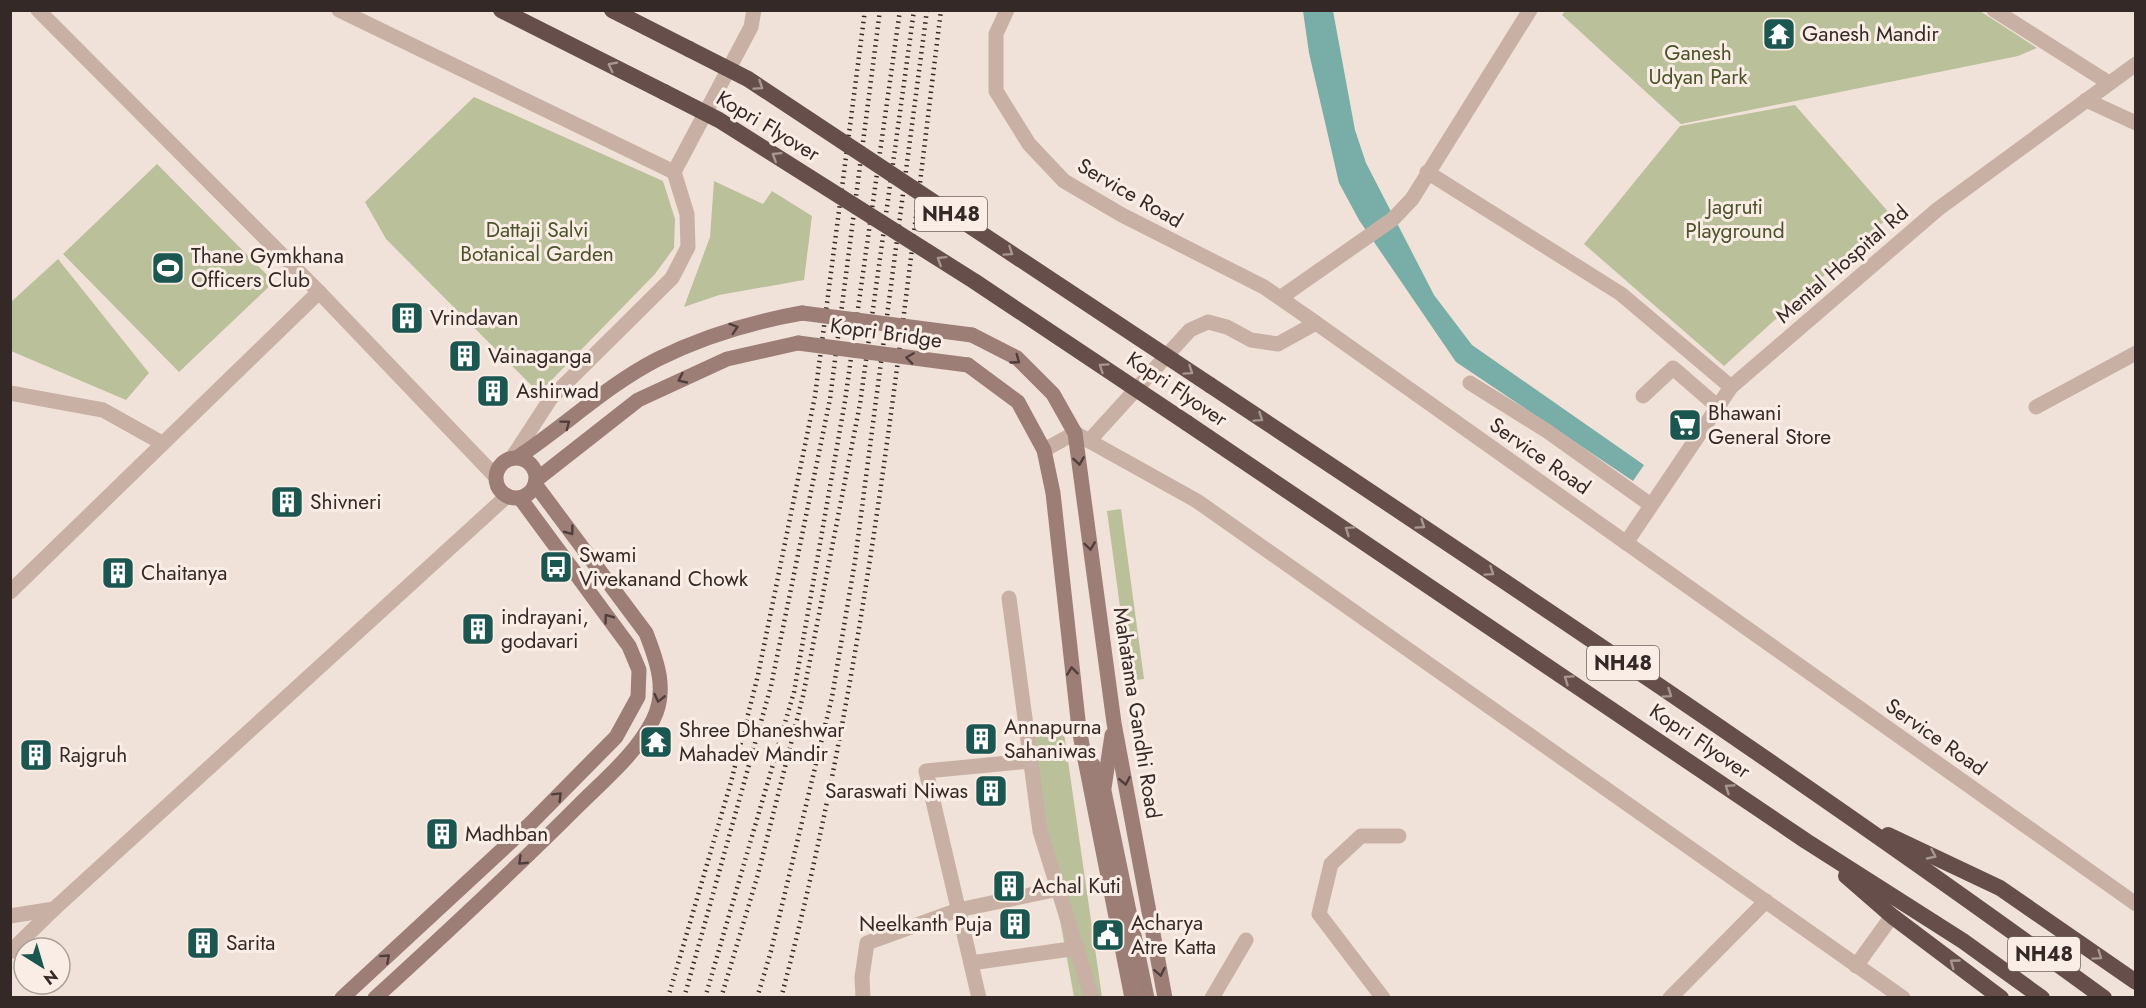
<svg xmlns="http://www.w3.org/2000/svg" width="2146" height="1008" font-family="Jost,sans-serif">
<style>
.green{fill:#bac099}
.water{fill:#78aea7}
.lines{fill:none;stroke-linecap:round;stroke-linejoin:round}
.minor{stroke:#c9b0a5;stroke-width:15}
.tertiary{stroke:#c9b0a5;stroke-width:15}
.secondary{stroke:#9c7e77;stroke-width:15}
.trunk{stroke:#664f4b;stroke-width:16}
.rail{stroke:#352927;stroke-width:4.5;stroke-dasharray:1.5 4.5;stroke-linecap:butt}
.secondary-bridge{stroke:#9c7e77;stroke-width:15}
.trunk-bridge{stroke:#664f4b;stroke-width:16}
.oneway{stroke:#a89690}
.oneway2{stroke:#4f3e3b}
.labels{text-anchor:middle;stroke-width:6;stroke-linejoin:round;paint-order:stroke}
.shield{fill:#f9ede5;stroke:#706460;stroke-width:1.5}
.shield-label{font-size:20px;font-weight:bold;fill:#352927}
.poi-label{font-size:21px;fill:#352927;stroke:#f9ede5;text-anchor:start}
.park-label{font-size:21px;fill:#4b532a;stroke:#f9ede5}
.street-label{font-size:21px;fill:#352927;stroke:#f9ede5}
</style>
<rect width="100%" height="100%" fill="#f1e2d9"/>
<g class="green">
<polygon points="1565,11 1980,11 2037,48 2018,56 1681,124 1562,15"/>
<polygon points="474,97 663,181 675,219 674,248 655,274 539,393 386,239 365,202"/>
<polygon points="1795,105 1891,215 1724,366 1584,244 1680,126"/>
<polygon points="157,164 274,282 179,372 63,254"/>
<polygon points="714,181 763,204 772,191 812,216 804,280 719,295 684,307 710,237"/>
<polygon points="58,259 149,373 126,400 11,351 11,302"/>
<polygon points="1121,509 1144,679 1130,681 1107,511"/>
<polygon points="1064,733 1102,997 1074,997 1027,738"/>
</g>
<polygon class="water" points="1303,11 1333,11 1355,130 1366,163 1434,295 1472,345 1644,465 1633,481 1456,362 1359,220 1339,183 1309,53"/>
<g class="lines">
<g class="minor">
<polyline points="1007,10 996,34 996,91 1029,144 1064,181 1122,215 1264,287 1316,323"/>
<polyline points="1994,10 2109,83"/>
<polyline points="2086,100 2136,123"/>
<polyline points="1427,172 1621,294 1731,387"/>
<polyline points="1280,298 1393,219 1412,199 1530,10"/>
<polyline points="1470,383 1547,431 1651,505"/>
<polyline points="10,393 103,410 162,443"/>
<polyline points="1643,396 1673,368 1718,407"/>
<polyline points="2036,407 2136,353"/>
<polyline points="1626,543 1731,387 1938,209 2136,64"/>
<polyline points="10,592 319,292"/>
<polyline points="1009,598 1040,831 1092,998"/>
<polyline points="10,916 54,909"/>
<polyline points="10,952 54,909 507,496"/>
<polyline points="971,963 1078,948"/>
<polyline points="863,998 862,977 867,943 958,910 1059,889"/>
<polyline points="979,998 926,771 1030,761"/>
<polyline points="1212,998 1246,940"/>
<polyline points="1383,998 1319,914 1331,864 1361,836 1399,836"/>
<polyline points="1670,998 1766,901"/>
</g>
<g class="tertiary">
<polyline points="38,10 319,292 495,476"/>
<polyline points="339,10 674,172 687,214 688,247 672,278 551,398 512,458"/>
<polyline points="674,172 751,27 754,10"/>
<polyline points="1089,441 1190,330 1208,322 1227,327 1251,340 1278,344 1316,323 2136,904"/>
<polyline points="1044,450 1075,433 1197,501 1903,998"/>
<polyline points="1856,966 1892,916"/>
</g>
<g class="secondary">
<polyline points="972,335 1017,358 1053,394 1075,433 1114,723 1165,998"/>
<polyline points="968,365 1018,402 1044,450 1053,493 1079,729 1132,998"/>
<path d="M 518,457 C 565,426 607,385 658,359 C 704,336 751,322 802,313"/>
<circle cx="516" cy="478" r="20"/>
<polyline points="536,480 638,400 727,359 798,343"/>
<polyline points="1093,765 1104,791 1147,998"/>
<polyline points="1104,788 1112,735"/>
<polyline points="342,998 531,823 616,737 638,697 639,670 629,646 520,498"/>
<path d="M 375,998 C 444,935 512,872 578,806 C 604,780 636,754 653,720 C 668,691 657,661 646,633 L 535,484"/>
</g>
<g class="trunk">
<polyline points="501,10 664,92"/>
<polyline points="612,10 689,49"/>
<path d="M 1210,385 C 1511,585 1812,785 2104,998"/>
<polyline points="1187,423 1806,841 1963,941 2042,998"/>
<polyline points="1888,835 2000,888 2136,982"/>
<polyline points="1846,876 1892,916 2001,998"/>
</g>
<g class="rail">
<polyline points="668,998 731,782 758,675 815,396 865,10"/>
<polyline points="684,998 771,686 830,399 880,10"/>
<polyline points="705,998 794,692 845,401 900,10"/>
<polyline points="721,998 758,874 803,696 860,404 914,10"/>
<polyline points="757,998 771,951 832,697 855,561 927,10"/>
<path d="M 781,998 C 867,675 900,341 941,10"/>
</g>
<g class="secondary-bridge">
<polyline points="802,313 972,335"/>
<polyline points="798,343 968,365"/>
</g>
<g class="trunk-bridge">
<polyline points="689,49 748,79 1210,385"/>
<polyline points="664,92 719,120 974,281 1187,423"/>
</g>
</g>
<defs><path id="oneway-chevron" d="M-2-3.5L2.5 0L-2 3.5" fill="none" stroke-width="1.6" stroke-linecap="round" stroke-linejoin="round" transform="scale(1.5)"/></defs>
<g class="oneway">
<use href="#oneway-chevron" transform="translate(612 66) rotate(-153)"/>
<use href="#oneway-chevron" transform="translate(759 86) rotate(34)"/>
<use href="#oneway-chevron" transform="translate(776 156) rotate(-148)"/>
<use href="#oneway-chevron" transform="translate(1009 252) rotate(34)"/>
<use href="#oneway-chevron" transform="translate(941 260) rotate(-148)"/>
<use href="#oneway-chevron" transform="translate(1103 367) rotate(-146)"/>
<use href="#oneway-chevron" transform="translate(1189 371) rotate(34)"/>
<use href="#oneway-chevron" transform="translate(1259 418) rotate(34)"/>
<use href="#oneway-chevron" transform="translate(1421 525) rotate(34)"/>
<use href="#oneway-chevron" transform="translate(1349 530) rotate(-146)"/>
<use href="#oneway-chevron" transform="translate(1490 572) rotate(34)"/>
<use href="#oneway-chevron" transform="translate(1568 679) rotate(-146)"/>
<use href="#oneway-chevron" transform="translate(1668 694) rotate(34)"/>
<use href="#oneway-chevron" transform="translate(1729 788) rotate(-146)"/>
<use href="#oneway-chevron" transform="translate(1932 855) rotate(25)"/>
<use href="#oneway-chevron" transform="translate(2098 956) rotate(35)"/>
<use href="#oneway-chevron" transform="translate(1954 963) rotate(-144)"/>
</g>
<g class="oneway2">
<use href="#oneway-chevron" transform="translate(734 328) rotate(-18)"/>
<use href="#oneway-chevron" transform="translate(910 358) rotate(-172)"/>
<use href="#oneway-chevron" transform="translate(1016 360) rotate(36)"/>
<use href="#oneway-chevron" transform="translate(682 379) rotate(155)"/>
<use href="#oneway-chevron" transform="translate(566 424) rotate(-37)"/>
<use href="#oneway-chevron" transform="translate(1079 461) rotate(81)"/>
<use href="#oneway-chevron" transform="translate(570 531) rotate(53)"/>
<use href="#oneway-chevron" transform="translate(1090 546) rotate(82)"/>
<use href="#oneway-chevron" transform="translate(608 618) rotate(-126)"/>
<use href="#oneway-chevron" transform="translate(1072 671) rotate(-96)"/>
<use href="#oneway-chevron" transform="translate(659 698) rotate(103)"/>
<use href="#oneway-chevron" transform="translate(1125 781) rotate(79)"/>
<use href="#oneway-chevron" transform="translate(558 796) rotate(-45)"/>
<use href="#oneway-chevron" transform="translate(522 861) rotate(136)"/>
<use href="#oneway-chevron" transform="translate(386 958) rotate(-42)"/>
<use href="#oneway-chevron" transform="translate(1160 972) rotate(79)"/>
</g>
<defs>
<g id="temple-square" transform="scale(1.725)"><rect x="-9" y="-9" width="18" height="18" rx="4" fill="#1c5650" stroke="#f9ede5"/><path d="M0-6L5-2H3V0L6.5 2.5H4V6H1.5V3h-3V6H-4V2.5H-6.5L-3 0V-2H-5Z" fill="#fff"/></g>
<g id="stadium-square" transform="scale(1.725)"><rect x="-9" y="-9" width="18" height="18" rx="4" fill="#1c5650" stroke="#f9ede5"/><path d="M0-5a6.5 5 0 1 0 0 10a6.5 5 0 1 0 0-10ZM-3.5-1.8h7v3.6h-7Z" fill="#fff"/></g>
<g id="building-square" transform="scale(1.725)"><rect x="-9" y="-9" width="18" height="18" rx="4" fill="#1c5650" stroke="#f9ede5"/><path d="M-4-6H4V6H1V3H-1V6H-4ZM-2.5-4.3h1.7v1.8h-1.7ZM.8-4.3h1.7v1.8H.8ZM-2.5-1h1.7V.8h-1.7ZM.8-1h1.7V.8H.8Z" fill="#fff"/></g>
<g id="supermarket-square" transform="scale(1.725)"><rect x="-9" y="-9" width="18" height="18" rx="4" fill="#1c5650" stroke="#f9ede5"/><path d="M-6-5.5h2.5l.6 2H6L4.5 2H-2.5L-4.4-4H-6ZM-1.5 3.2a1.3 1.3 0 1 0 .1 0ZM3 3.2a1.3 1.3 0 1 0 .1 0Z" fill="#fff"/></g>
<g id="bus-square" transform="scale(1.725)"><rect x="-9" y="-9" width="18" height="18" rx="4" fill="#1c5650" stroke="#f9ede5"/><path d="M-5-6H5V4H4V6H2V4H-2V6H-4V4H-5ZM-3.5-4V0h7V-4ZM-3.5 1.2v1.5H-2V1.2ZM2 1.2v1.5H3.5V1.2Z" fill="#fff"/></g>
<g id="civic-square" transform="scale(1.725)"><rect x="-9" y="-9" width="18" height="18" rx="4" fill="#1c5650" stroke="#f9ede5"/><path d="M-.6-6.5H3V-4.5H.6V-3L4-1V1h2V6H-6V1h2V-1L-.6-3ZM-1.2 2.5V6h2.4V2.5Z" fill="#fff"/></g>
</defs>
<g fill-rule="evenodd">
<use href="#temple-square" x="1779" y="34"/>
<use href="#stadium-square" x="168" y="268"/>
<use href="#building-square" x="407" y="318"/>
<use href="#building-square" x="465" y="356"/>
<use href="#building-square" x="493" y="391"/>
<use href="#supermarket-square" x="1685" y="425"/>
<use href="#building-square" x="287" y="502"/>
<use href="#bus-square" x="556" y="567"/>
<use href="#building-square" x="118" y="573"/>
<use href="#building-square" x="478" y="629"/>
<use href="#building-square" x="981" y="739"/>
<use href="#temple-square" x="656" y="742"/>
<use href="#building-square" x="36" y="755"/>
<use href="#building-square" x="991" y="791"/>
<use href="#building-square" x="442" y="834"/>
<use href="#building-square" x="1009" y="886"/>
<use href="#building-square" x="1015" y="924"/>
<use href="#civic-square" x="1108" y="935"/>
<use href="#building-square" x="203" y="943"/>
</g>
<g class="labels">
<g class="shield">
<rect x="915" y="197" width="72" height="34" rx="4.5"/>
<rect x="1587" y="646" width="72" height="34" rx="4.5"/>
<rect x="2008" y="937" width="72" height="34" rx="4.5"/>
</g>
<g class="shield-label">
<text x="951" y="221">NH48</text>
<text x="1623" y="670">NH48</text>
<text x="2044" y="961">NH48</text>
</g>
<g class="poi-label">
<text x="1802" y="41">Ganesh Mandir</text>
<text x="191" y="263">Thane Gymkhana<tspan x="191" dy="24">Officers Club</tspan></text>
<text x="430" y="325">Vrindavan</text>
<text x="488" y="363">Vainaganga</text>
<text x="516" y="398">Ashirwad</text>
<text x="1708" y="420">Bhawani<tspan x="1708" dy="24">General Store</tspan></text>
<text x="310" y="509">Shivneri</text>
<text x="579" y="562">Swami<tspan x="579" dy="24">Vivekanand Chowk</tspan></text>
<text x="141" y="580">Chaitanya</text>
<text x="501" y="624">indrayani,<tspan x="501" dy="24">godavari</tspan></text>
<text x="1004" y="734">Annapurna<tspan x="1004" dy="24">Sahaniwas</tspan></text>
<text x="679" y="737">Shree Dhaneshwar<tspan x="679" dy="24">Mahadev Mandir</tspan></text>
<text x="59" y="762">Rajgruh</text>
<text x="968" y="798" text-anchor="end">Saraswati Niwas</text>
<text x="465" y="841">Madhban</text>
<text x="1032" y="893">Achal Kuti</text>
<text x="1131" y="930">Acharya<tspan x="1131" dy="24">Atre Katta</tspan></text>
<text x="992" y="931" text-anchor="end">Neelkanth Puja</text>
<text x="226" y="950">Sarita</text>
</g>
<g class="park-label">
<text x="1698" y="60">Ganesh<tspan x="1698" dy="24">Udyan Park</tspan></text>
<text x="1735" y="214">Jagruti<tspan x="1735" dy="24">Playground</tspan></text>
<text x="537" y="237">Dattaji Salvi<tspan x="537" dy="24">Botanical Garden</tspan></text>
</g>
<g class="street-label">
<text transform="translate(768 126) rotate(31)" y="7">Kopri Flyover</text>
<text transform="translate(1130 193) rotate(30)" y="7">Service Road</text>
<text transform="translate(1842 264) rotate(-41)" y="7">Mental Hospital Rd</text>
<text transform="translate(886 333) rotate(8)" y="7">Kopri Bridge</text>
<text transform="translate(1177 389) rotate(34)" y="7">Kopri Flyover</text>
<text transform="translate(1540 456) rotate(35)" y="7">Service Road</text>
<text transform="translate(1137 713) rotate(81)" y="7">Mahatama Gandhi Road</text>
<text transform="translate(1936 737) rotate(35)" y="7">Service Road</text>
<text transform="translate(1700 741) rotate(34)" y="7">Kopri Flyover</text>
</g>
</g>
<rect width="2146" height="1008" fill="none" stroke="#352927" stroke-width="24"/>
<g transform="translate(42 966) rotate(143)"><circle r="28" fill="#f9ede5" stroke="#ab9f99" stroke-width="1.5"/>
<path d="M0-4.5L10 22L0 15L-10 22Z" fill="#1c5650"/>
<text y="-9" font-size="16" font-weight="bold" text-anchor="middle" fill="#352927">N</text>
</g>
</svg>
